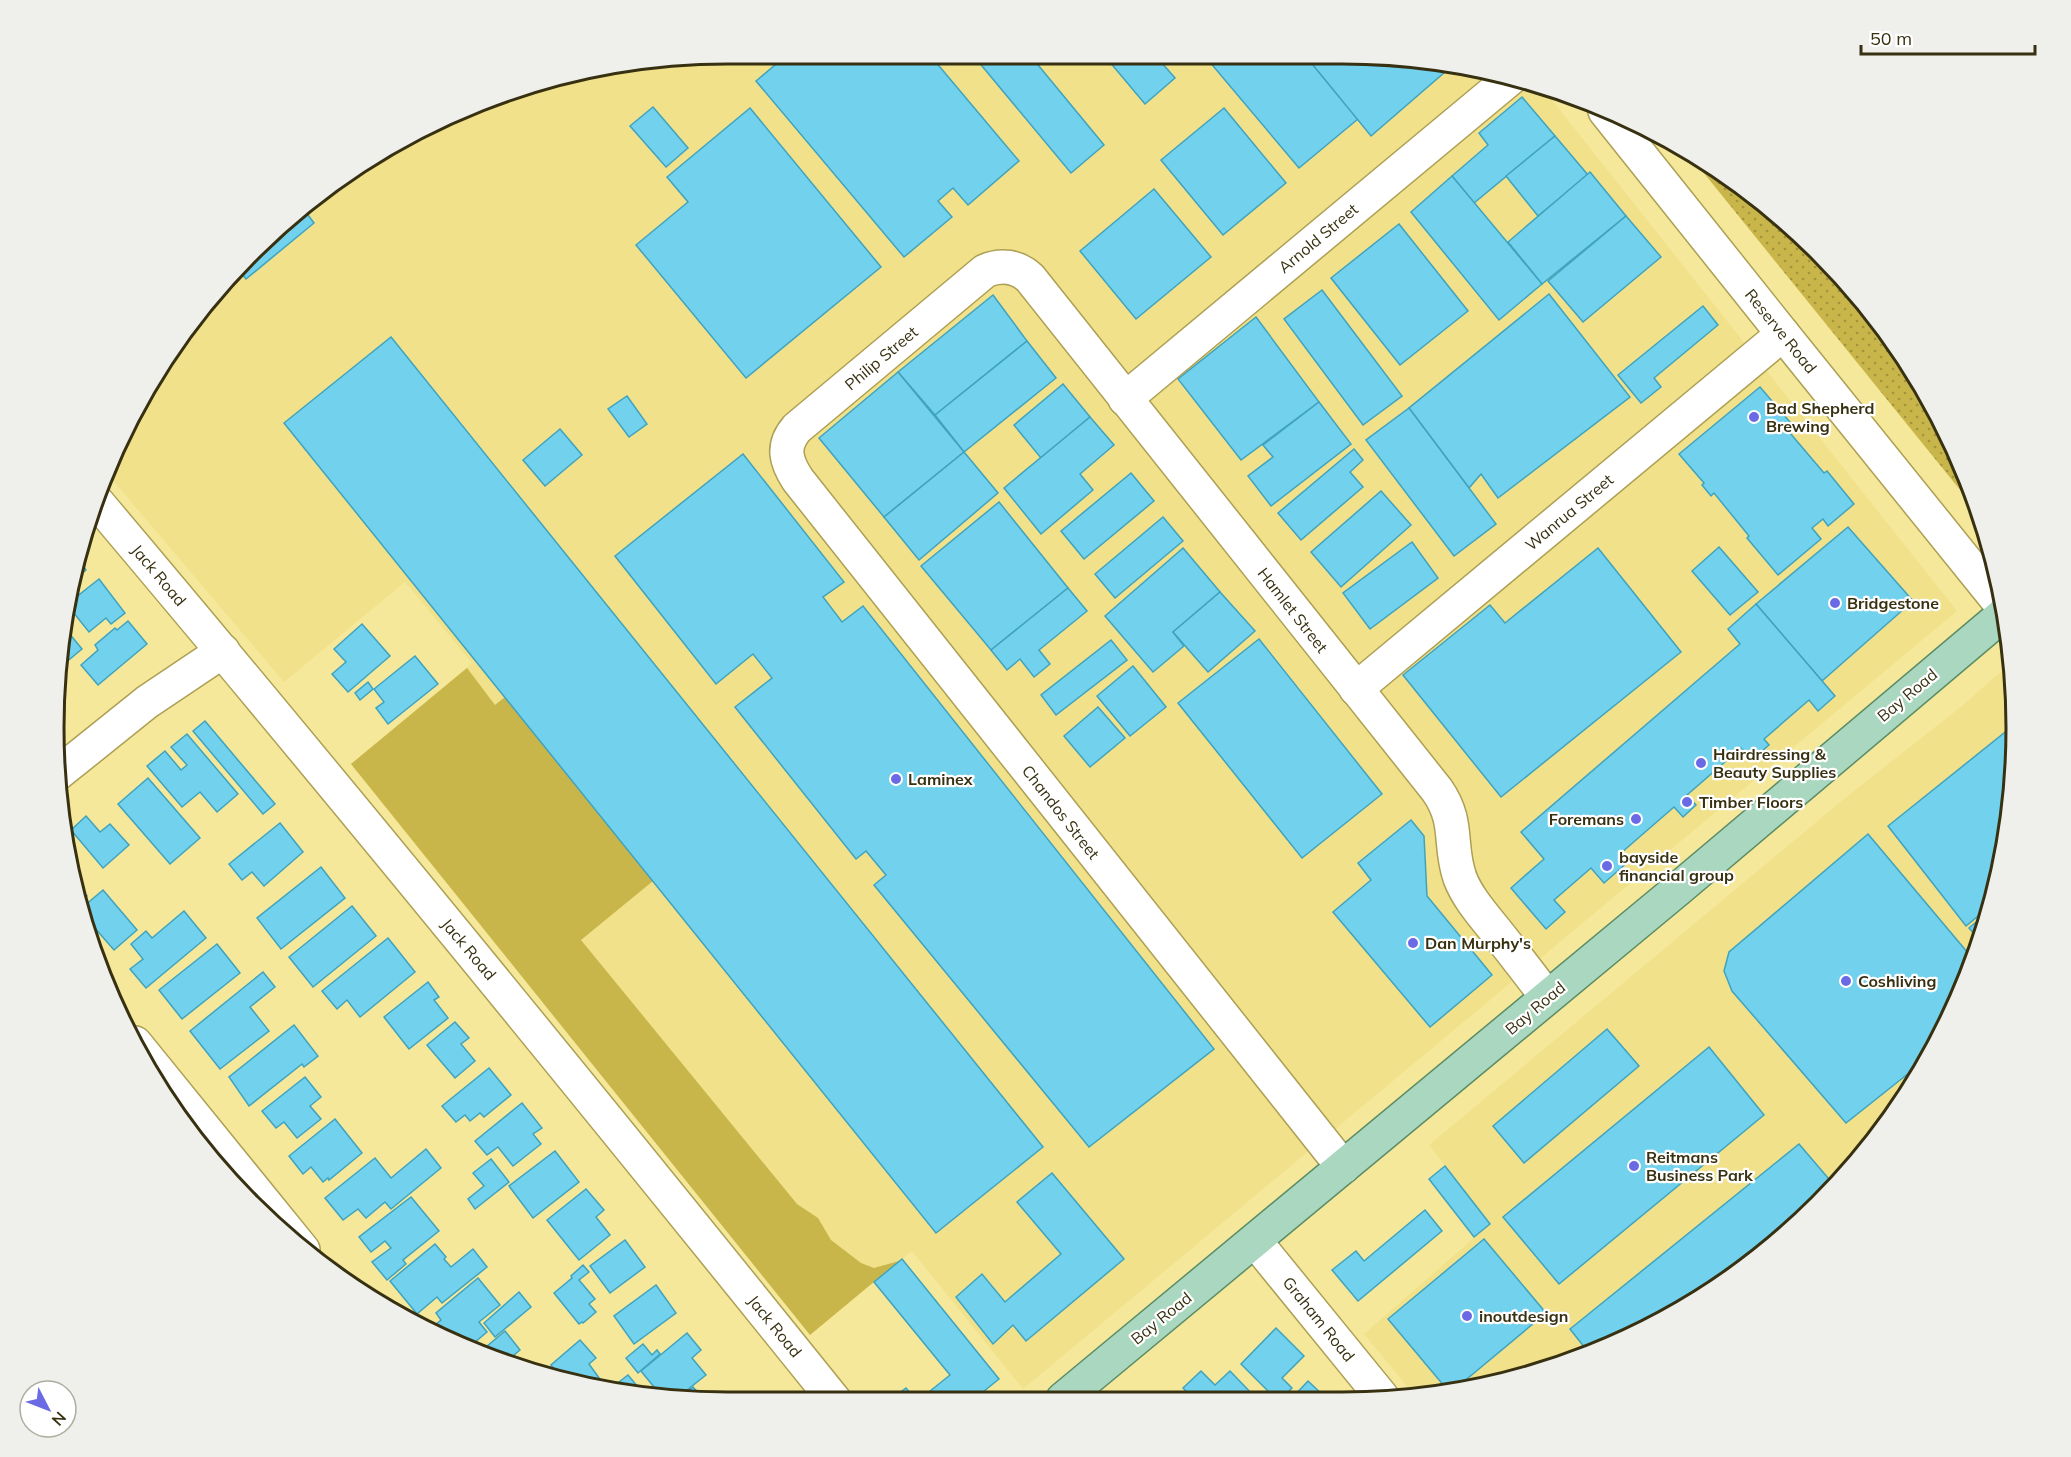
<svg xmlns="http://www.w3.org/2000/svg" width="2071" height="1457" font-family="Mulish,sans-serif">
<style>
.built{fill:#f0e18a}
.grass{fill:url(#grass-dots)}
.park{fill:#c9b64a}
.building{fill:#72d1ed;stroke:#40a3be;stroke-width:1.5}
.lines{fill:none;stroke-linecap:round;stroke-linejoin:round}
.minor-casing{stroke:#ad9f53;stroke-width:36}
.major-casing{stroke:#5b8c66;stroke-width:36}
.minor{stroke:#fff;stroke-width:33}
.major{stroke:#a9d7bf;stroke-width:33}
.poi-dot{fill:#6a6ae4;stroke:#fff;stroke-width:2}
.labels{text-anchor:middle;stroke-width:4.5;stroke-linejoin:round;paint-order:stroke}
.street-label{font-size:16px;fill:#373111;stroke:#fff}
.poi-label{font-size:16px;font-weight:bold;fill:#373111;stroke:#fff;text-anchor:start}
.rim{fill:none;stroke:#373111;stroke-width:3}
</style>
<defs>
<pattern id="grass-dots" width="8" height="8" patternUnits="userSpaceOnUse" patternTransform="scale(1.5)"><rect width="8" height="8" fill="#c9b64a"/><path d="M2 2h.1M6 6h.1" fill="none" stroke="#a4953c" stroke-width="1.8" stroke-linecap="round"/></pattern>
</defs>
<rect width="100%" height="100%" fill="#f5e89a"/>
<g class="built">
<polygon points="729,54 1343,54 1474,67 1540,85 1957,611 1023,1389 912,1251 810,1335 351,764 472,663 405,582 284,682 105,471 145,391 221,284 354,167 470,105 554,77"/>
<polygon points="2012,662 2016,772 1994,903 1948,1027 1878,1139 1787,1235 1641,1334 1517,1380 1431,1397 1416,1397 1364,1334 1490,1224 1429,1145 1844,799 1962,706"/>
</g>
<polygon class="grass" points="1682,146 1753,194 1849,284 1926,391 1982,517"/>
<polygon class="park" points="467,668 495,705 505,697 653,881 581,940 797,1204 818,1218 831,1240 861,1263 874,1268 899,1261 810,1335 351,764"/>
<g class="building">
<polygon points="788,54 929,54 1019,161 968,205 953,188 938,201 952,217 904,257 756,81"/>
<polygon points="972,54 1029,54 1104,145 1071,173"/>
<polygon points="1103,54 1154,54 1175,78 1145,104"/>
<polygon points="1203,54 1304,54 1358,119 1299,168"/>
<polygon points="1304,54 1343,54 1453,65 1371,136"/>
<polygon points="1522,97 1555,136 1474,203 1452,176 1488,145 1479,133"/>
<polygon points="653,107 688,148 666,167 630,126"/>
<polygon points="750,108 881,267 746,378 636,245 688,202 667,177"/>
<polygon points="1224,108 1286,183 1223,235 1161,160"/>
<polygon points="1555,136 1588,175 1538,216 1506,176"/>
<polygon points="1590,172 1626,216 1542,284 1508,242"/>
<polygon points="1452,176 1542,284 1499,320 1411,212"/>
<polygon points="1154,189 1211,257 1136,319 1080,251"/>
<polygon points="305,211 314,223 246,279 238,269"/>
<polygon points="1626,216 1661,257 1583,322 1548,281"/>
<polygon points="1399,224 1468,311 1400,365 1331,278"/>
<polygon points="1322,290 1402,396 1363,425 1284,319"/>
<polygon points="1549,294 1630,397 1498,498 1481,474 1469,488 1409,408"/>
<polygon points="993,295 1027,341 935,415 898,372"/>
<polygon points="1703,306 1718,325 1654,378 1661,387 1641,403 1618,375"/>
<polygon points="1256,317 1319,402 1241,460 1178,379"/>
<polygon points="391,337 1043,1147 936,1233 284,423"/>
<polygon points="1027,341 1056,378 964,452 935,415"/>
<polygon points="898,372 964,452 884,517 819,438"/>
<polygon points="1063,384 1090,417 1041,458 1014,425"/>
<polygon points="1760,387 1795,428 1790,433 1824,473 1827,471 1854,504 1828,526 1823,519 1812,528 1821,539 1778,575 1747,538 1749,536 1714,493 1711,496 1702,485 1704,483 1679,454"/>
<polygon points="627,396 647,424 629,437 608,409"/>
<polygon points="1319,402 1351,444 1271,506 1248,476 1273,457 1263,445"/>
<polygon points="1409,408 1496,524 1454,556 1366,440"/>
<polygon points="1090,417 1114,445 1080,474 1093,490 1041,534 1004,488"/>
<polygon points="560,429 582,455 545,486 523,460"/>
<polygon points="1354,449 1363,460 1350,472 1363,487 1301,540 1278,513"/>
<polygon points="964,452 998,493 919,560 884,517"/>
<polygon points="743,454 844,582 823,597 842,622 863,606 1214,1049 1089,1147 874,885 886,875 866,851 856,859 735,707 772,678 753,654 716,684 615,556"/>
<polygon points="1131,473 1154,501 1084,559 1061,531"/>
<polygon points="1381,491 1411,525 1341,587 1311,552"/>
<polygon points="999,502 1068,588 991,650 921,566"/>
<polygon points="1163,517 1183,541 1115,598 1095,574"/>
<polygon points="1848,527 1913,601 1822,681 1756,604"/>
<polygon points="1412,542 1438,578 1370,629 1343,593"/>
<polygon points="1719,547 1758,592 1730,615 1692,571"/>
<polygon points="1183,548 1220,592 1173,632 1184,646 1153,672 1105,616"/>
<polygon points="1598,548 1681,652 1501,797 1403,675 1490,605 1505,623"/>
<polygon points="81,563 86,570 77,578"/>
<polygon points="99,579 125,613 111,624 106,618 89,632 69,607 70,602"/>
<polygon points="1068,588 1087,611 1039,650 1050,664 1034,677 1020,659 1007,670 991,650"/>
<polygon points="1220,592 1255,631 1208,672 1173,632"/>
<polygon points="1756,604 1835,696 1818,711 1809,700 1764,739 1769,745 1752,760 1741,748 1687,795 1696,805 1683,817 1674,807 1621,853 1628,862 1604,883 1591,868 1554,900 1565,912 1546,929 1511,888 1544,859 1521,832 1740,644 1728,629"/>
<polygon points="128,621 147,644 98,685 81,665 98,650 95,645 115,628 117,630"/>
<polygon points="362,624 390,656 348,692 332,674 346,662 334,649"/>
<polygon points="64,627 82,649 59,668 60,641"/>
<polygon points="1259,639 1382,794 1302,858 1178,703"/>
<polygon points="1111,640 1127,660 1056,715 1041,695"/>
<polygon points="415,656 438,684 388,724 376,708 384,702 374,689"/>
<polygon points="1133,666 1166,707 1130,736 1097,696"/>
<polygon points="368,682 373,689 360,700 355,693"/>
<polygon points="58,702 65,711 57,718"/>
<polygon points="1098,707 1125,738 1090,767 1064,736"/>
<polygon points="205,721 275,804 263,814 193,731"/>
<polygon points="2014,725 2016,772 1994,903 1966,926 1888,826"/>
<polygon points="187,734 238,794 217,812 200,792 182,807 147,766 165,751 181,770 187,765 171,747"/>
<polygon points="148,778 200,838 170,864 118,804"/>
<polygon points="86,816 100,832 110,824 129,845 103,868 71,830"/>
<polygon points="1411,820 1424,836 1427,896 1492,975 1430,1027 1333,912 1371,880 1358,863"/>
<polygon points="280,823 303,852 264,886 252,872 242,880 229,864"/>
<polygon points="1868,834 1973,959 1948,1027 1929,1057 1846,1123 1732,991 1724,971 1729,952"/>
<polygon points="66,849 75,861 69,866 67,860"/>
<polygon points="321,867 345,898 281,949 257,918"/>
<polygon points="71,872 77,879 75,881 87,896 81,901"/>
<polygon points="103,890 137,930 114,950 87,919 83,907"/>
<polygon points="352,906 376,936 313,987 289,957"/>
<polygon points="1992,909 1980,940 1969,928"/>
<polygon points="184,911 206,938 146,988 130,969 143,959 131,944 146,931 152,938"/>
<polygon points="388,938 415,972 360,1017 347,1000 337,1009 322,991"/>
<polygon points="217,944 240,973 182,1019 159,990"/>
<polygon points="263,972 275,987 250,1007 269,1031 220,1069 190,1031"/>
<polygon points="428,982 439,997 434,1000 448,1018 409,1049 384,1017"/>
<polygon points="455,1022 469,1038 461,1044 475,1061 455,1078 427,1045"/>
<polygon points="294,1025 318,1056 304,1067 302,1064 249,1106 229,1077"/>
<polygon points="1607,1029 1639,1066 1524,1163 1493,1126"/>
<polygon points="1709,1047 1764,1115 1559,1284 1503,1217"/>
<polygon points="489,1068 511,1095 484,1117 480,1113 470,1121 465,1115 456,1122 442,1106"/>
<polygon points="305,1077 321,1097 310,1106 321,1119 297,1138 284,1122 276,1128 262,1111"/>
<polygon points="522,1103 542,1128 533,1134 541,1144 513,1166 498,1147 487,1155 475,1141"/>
<polygon points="335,1119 362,1153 329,1180 328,1178 323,1182 311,1167 303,1174 289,1156"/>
<polygon points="1799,1144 1834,1185 1787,1235 1641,1334 1589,1353 1570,1329"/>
<polygon points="426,1149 441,1168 391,1209 385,1202 366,1218 358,1209 343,1220 325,1198 375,1158 391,1178"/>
<polygon points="555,1151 579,1182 533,1218 509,1186"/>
<polygon points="491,1159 509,1182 475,1209 468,1199 484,1186 473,1173"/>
<polygon points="1445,1166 1490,1224 1474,1237 1429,1179"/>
<polygon points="1052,1173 1124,1259 1026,1341 1013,1325 993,1344 956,1297 982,1274 1005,1302 1061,1254 1017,1202"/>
<polygon points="586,1189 604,1210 596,1217 610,1235 579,1260 547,1220"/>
<polygon points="411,1197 439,1231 403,1260 406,1264 387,1280 372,1262 391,1248 385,1241 371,1252 359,1237"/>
<polygon points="1425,1210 1442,1231 1358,1301 1332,1270 1356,1251 1364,1261"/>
<polygon points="1484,1239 1546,1313 1450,1393 1388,1319"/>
<polygon points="625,1240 645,1267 610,1293 590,1266"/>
<polygon points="435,1244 446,1257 444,1259 451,1267 473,1249 487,1267 442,1303 437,1297 417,1314 390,1281"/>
<polygon points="902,1259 999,1379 973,1400 919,1400 950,1375 874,1282"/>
<polygon points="583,1265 589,1272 579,1280 595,1299 589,1304 596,1312 583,1323 582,1322 579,1324 554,1293 572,1278 571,1276"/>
<polygon points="478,1278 500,1305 479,1322 487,1332 468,1348 462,1345 453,1334 447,1339 435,1325 441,1320 436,1313"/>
<polygon points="656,1285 676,1313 634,1344 614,1316"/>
<polygon points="519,1292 531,1307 495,1337 484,1323"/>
<polygon points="1276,1328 1304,1356 1282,1378 1292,1388 1282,1398 1275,1398 1241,1364"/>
<polygon points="505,1331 520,1350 506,1362 480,1352"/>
<polygon points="687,1333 701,1350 692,1358 706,1375 677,1398 673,1394 667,1399 663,1398 641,1371"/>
<polygon points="580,1340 596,1358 589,1364 607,1389 562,1381 551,1365"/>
<polygon points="643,1344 652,1355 657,1350 660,1354 638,1373 626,1358"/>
<polygon points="1201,1371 1215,1385 1230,1371 1256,1398 1194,1399 1183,1388"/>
<polygon points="628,1375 643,1393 641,1394 610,1389"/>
<polygon points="1308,1381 1326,1398 1292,1398"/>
<polygon points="693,1387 698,1393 687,1402 668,1399 673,1395 677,1400"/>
<polygon points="906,1388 916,1400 890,1400"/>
</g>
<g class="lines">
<g class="minor-casing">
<g id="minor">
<polyline points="1605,111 1783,334 2003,607"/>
<polyline points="1125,399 1512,77"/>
<path d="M 97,502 C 347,798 592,1099 835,1401"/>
<polyline points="1356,689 1783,334"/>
<polyline points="56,775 147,702 223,651"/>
<polyline points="135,1043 303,1250"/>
<path d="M 1343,1167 L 798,480 C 786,462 781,446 797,428 L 985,271 C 1001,264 1017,266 1030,278 L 1437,790 C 1460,823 1448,844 1460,878 C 1468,899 1485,917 1499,935 C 1515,955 1531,976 1547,997"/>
<polyline points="1255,1241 1382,1397"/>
</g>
</g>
<g class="major-casing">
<polyline id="major" points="1063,1399 1677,890 2005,613"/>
</g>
<use href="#minor" class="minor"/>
<use href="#major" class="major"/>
</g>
<g class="poi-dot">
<circle cx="1754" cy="417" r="6"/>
<circle cx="1835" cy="603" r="6"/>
<circle cx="1701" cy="763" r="6"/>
<circle cx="896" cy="779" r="6"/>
<circle cx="1687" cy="802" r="6"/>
<circle cx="1636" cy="819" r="6"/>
<circle cx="1607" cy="866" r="6"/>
<circle cx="1413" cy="943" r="6"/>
<circle cx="1846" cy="981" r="6"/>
<circle cx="1634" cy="1166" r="6"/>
<circle cx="1467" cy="1316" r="6"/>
</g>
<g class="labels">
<g class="street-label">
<text transform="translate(1318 238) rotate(-40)" y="6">Arnold Street</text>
<text transform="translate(1781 331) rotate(51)" y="6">Reserve Road</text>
<text transform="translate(881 358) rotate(-40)" y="6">Philip Street</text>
<text transform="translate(1569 512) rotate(-40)" y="6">Wanrua Street</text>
<text transform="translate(159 575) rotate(50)" y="6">Jack Road</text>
<text transform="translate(1293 610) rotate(52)" y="6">Hamlet Street</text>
<text transform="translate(1907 695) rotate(-40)" y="6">Bay Road</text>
<text transform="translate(1061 812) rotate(52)" y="6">Chandos Street</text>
<text transform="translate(469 949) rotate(50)" y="6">Jack Road</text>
<text transform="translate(1535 1008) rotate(-40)" y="6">Bay Road</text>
<text transform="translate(1161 1318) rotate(-39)" y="6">Bay Road</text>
<text transform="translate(1319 1319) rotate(51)" y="6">Graham Road</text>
<text transform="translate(775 1326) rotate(51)" y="6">Jack Road</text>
</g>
<g class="poi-label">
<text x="1766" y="414">Bad Shepherd<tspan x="1766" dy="18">Brewing</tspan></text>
<text x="1847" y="609">Bridgestone</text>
<text x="1713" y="760">Hairdressing &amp;<tspan x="1713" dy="18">Beauty Supplies</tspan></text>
<text x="908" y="785">Laminex</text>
<text x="1699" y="808">Timber Floors</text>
<text x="1624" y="825" text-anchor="end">Foremans</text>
<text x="1619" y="863">bayside<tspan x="1619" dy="18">financial group</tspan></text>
<text x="1425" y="949">Dan Murphy's</text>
<text x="1858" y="987">Coshliving</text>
<text x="1646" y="1163">Reitmans<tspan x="1646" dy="18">Business Park</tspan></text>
<text x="1479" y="1322">inoutdesign</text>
</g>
</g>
<path d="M0 0H2071V1457H0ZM728 64H1342A664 664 0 0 1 2006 728V728A664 664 0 0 1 1342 1392H728A664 664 0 0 1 64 728V728A664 664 0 0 1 728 64Z" fill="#efefec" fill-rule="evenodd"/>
<path class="rim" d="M728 64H1342A664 664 0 0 1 2006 728V728A664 664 0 0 1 1342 1392H728A664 664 0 0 1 64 728V728A664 664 0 0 1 728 64Z"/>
<g transform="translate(48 1409) rotate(132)"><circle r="28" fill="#ffffff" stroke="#afada0" stroke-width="1.5"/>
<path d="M0-4.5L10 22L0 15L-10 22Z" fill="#6a6ae4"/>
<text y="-9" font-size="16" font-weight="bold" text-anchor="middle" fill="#373111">N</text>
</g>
<path d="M1861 45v9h174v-9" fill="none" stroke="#373111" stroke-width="3"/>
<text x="1870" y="45" font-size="18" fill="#373111" stroke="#ffffff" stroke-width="4.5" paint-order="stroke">50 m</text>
</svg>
